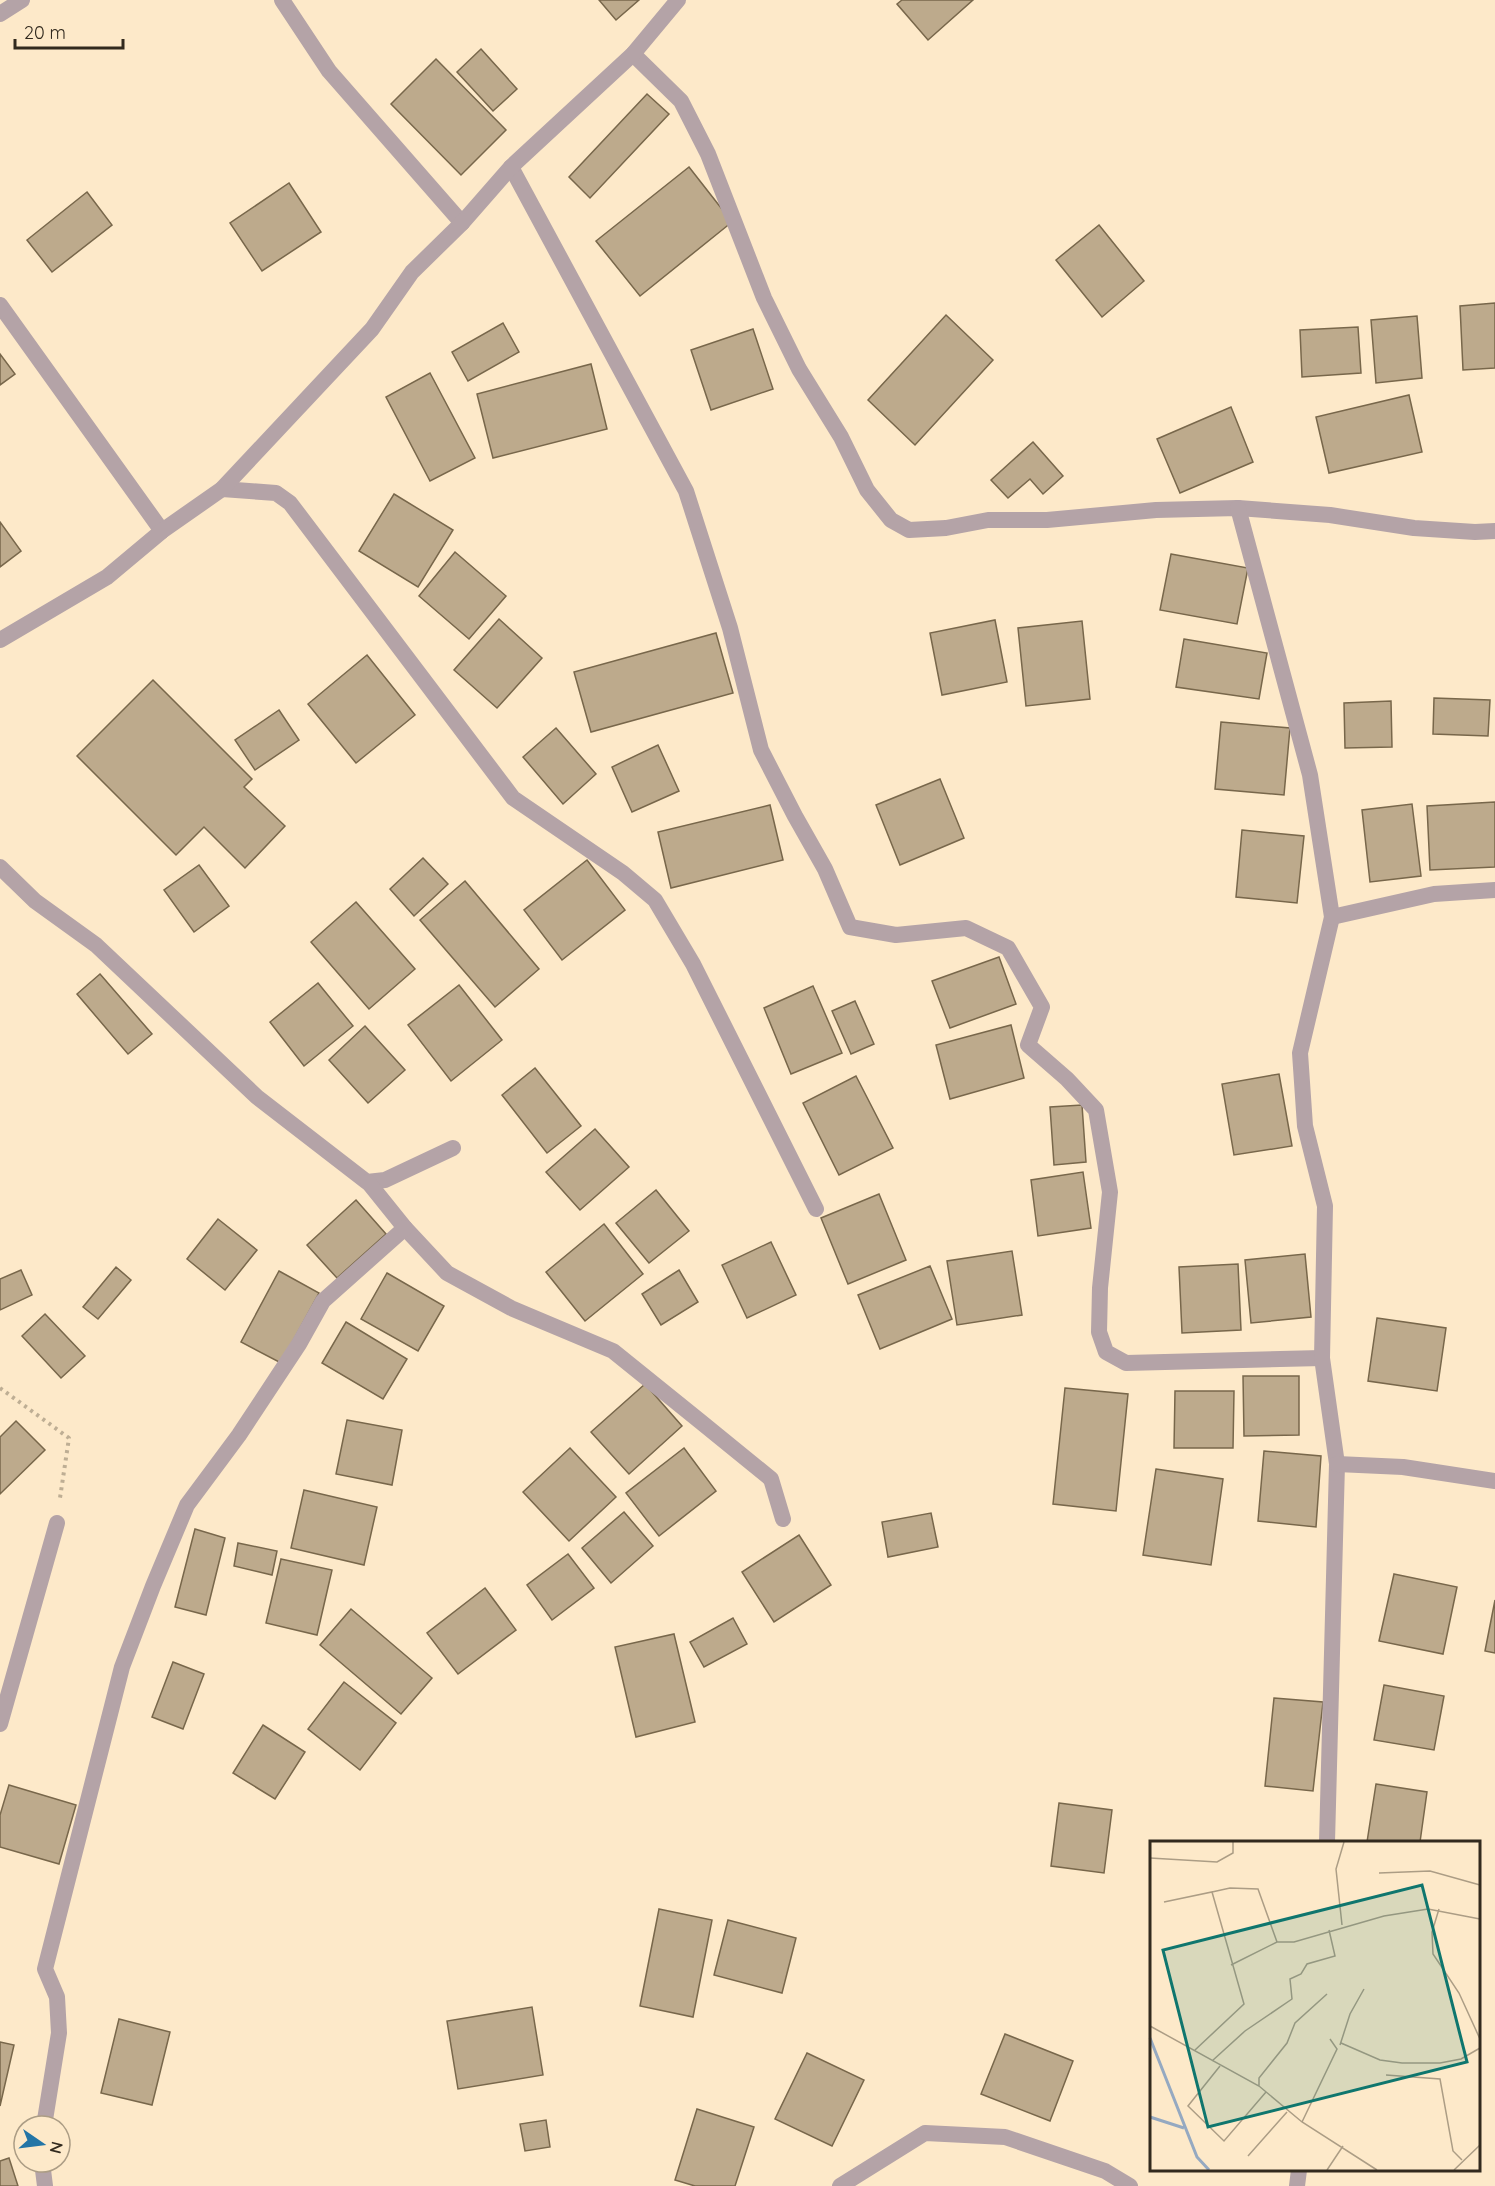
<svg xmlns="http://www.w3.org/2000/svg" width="1495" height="2186" font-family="Quicksand,sans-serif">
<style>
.building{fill:#bdaa8c;stroke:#78674b;stroke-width:1.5}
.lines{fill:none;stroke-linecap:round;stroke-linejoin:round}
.path{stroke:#beae94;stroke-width:4;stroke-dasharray:3 4.5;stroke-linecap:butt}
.minor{stroke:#b4a3a7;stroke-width:16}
.inset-river{fill:none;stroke:#95a9c1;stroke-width:3}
.inset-road{fill:none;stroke:#ac9d85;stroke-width:1.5}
.view{fill:#0f766e;fill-opacity:0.15;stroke:#0f766e;stroke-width:3}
.inset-edge{fill:none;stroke:#322a1e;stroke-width:3}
</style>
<rect width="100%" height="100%" fill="#fde9c9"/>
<g class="building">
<polygon points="599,0 639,0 616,20"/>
<polygon points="902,0 973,0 928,40 897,4"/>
<polygon points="481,49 517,89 493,111 457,72"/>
<polygon points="436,59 506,130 461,175 391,104"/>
<polygon points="647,94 669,114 590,198 569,177"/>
<polygon points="689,167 732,222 640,296 596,241"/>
<polygon points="289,183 321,232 262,271 230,223"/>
<polygon points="87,192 112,225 52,272 27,240"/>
<polygon points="1099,225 1144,281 1102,317 1056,260"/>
<polygon points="1495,303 1495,368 1463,370 1460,306"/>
<polygon points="946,315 993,360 915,445 868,400"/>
<polygon points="1417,316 1422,378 1376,383 1371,320"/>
<polygon points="503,323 519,352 468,381 452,352"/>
<polygon points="1358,327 1361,373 1302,377 1300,330"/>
<polygon points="753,329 773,389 711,410 691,350"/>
<polygon points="0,354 15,374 0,385"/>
<polygon points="591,364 607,429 493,458 477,394"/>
<polygon points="430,373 475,458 430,481 386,397"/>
<polygon points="1409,395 1422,452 1329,473 1316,417"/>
<polygon points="1231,407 1253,462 1180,493 1157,439"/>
<polygon points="1033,442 1063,476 1043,494 1030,479 1008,498 991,480"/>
<polygon points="394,494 453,530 418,587 359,551"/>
<polygon points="0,522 21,551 0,567"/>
<polygon points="455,552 506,596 469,639 419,596"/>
<polygon points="1171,554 1248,568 1237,624 1160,610"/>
<polygon points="499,619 542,658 497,708 454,670"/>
<polygon points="995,620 1007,682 942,695 930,633"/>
<polygon points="1082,621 1090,699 1026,706 1018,628"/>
<polygon points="716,633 733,693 591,732 574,672"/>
<polygon points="1184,639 1267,653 1259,699 1176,687"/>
<polygon points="367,655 415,715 356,763 308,704"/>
<polygon points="153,680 252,779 244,787 285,826 245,868 204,827 176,855 77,756"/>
<polygon points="1434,698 1490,700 1488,736 1433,734"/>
<polygon points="1391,701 1392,747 1345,748 1344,703"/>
<polygon points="279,710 299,740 255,770 235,740"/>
<polygon points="1221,722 1290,728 1284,795 1215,789"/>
<polygon points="556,728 596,774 563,804 523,757"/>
<polygon points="658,745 679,791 632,812 612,767"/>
<polygon points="940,779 964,838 900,865 876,805"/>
<polygon points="1495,802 1495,867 1430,870 1427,806"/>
<polygon points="1412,804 1421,876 1370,882 1362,810"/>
<polygon points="770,805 783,860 671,888 658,832"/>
<polygon points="1242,830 1304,836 1297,903 1236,897"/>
<polygon points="423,858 448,884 414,916 390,889"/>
<polygon points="587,860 625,910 562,960 524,910"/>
<polygon points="199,865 229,906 194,932 164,890"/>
<polygon points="465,881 539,969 495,1007 420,920"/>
<polygon points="356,902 415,969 369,1009 311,942"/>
<polygon points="999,957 1016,1004 950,1028 932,981"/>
<polygon points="100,974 152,1034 128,1054 77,994"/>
<polygon points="318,983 353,1026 304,1066 270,1022"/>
<polygon points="459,985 502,1040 451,1081 408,1025"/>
<polygon points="813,986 842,1053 791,1074 764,1008"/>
<polygon points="855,1001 874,1044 851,1054 832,1011"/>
<polygon points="1011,1025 1024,1078 950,1099 936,1045"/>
<polygon points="365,1026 405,1070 368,1103 329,1060"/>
<polygon points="535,1068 581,1126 547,1153 502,1095"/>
<polygon points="1279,1074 1292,1146 1234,1155 1222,1084"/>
<polygon points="856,1076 893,1148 839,1175 803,1103"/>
<polygon points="1082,1105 1086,1162 1054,1165 1050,1107"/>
<polygon points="595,1129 629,1167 580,1210 546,1172"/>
<polygon points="1083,1172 1091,1228 1038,1236 1031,1180"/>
<polygon points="656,1190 689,1231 649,1263 616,1223"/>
<polygon points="879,1194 906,1260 848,1284 821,1218"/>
<polygon points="356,1200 386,1234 337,1278 307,1245"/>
<polygon points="218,1219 257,1250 225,1290 187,1259"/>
<polygon points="604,1224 643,1274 585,1321 546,1272"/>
<polygon points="771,1242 796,1295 747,1318 722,1265"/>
<polygon points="1012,1251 1022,1315 957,1325 947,1261"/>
<polygon points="1305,1254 1311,1317 1251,1323 1245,1260"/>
<polygon points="1238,1264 1241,1330 1182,1333 1179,1267"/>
<polygon points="930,1266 952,1319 880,1349 858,1295"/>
<polygon points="116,1267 131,1280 98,1319 83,1307"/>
<polygon points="21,1270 32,1295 0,1310 0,1279"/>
<polygon points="679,1270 698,1302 661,1325 642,1294"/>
<polygon points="279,1271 319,1293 281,1363 241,1342"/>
<polygon points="387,1273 444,1306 418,1351 361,1319"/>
<polygon points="45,1314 85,1356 61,1378 22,1336"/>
<polygon points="1377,1318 1446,1328 1437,1391 1368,1381"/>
<polygon points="346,1322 407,1359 383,1399 322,1363"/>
<polygon points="1243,1376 1299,1376 1299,1435 1244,1436"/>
<polygon points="645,1384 682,1426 629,1474 591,1432"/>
<polygon points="1065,1388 1128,1394 1116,1511 1053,1504"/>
<polygon points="1175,1391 1234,1391 1233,1448 1174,1448"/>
<polygon points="347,1420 402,1430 392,1485 336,1474"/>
<polygon points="16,1421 45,1450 0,1494 0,1437"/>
<polygon points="570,1448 616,1497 569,1541 523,1492"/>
<polygon points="684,1448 716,1491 659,1536 626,1493"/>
<polygon points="1264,1451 1321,1456 1316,1527 1258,1521"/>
<polygon points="1156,1469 1223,1479 1211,1565 1143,1555"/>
<polygon points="304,1490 377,1507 364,1565 291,1548"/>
<polygon points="624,1512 653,1546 611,1583 582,1548"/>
<polygon points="931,1513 938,1547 888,1557 882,1522"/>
<polygon points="195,1529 225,1538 206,1615 175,1607"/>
<polygon points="799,1535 831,1585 774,1622 742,1572"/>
<polygon points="238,1543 277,1551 272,1575 234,1566"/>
<polygon points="568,1554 594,1588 552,1620 527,1585"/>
<polygon points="281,1559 332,1570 317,1635 266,1623"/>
<polygon points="1394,1574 1457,1587 1443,1654 1379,1641"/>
<polygon points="485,1588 516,1630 458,1674 427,1633"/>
<polygon points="1495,1600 1495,1653 1485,1651"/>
<polygon points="351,1609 432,1678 401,1714 320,1645"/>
<polygon points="733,1618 747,1644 704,1667 690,1642"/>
<polygon points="674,1634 695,1722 636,1737 615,1647"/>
<polygon points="173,1662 204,1674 183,1729 152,1717"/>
<polygon points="344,1682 396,1723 360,1770 308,1729"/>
<polygon points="1384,1685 1444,1696 1434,1750 1374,1740"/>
<polygon points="1274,1698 1323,1702 1313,1791 1265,1786"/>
<polygon points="263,1725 305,1752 275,1799 233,1773"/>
<polygon points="1376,1784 1427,1792 1420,1842 1367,1842"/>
<polygon points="9,1785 76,1805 59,1864 0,1847 0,1815"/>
<polygon points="1059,1803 1112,1810 1104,1873 1051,1866"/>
<polygon points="659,1909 712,1920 693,2017 640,2006"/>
<polygon points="728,1920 796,1938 782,1993 714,1975"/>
<polygon points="532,2007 543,2075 458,2089 447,2021"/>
<polygon points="119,2019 170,2032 152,2105 101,2093"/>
<polygon points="1005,2034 1073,2061 1050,2121 981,2094"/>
<polygon points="0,2042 14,2045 0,2106"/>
<polygon points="807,2053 864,2080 832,2146 775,2119"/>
<polygon points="697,2109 754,2127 735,2186 695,2186 675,2180"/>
<polygon points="546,2120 550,2147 525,2151 520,2124"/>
<polygon points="9,2158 18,2186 0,2186 0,2161"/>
</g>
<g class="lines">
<polyline class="path" points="0,1388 69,1438 60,1498"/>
<g class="minor">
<polyline points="282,0 329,71 462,223"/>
<polyline points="0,14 22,0"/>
<polyline points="633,54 681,101 708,154 764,298 799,369 841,437 867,490 891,520 909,530 946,528 988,520 1047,520 1156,510 1238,508 1330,515 1414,528 1475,532 1495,531"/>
<polyline points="511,167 686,491 730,628 761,750 795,816 825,869 850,927 896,935 966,928 1008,948 1042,1007 1028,1045 1067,1079 1096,1110 1110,1192 1100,1288 1099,1332 1106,1352 1126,1363 1322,1358"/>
<polyline points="0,305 162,531"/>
<polyline points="222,489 276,493 290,503 513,798 623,873 655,900 693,964 816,1209"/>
<polyline points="1238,508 1310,775 1332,917 1300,1053 1305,1126 1325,1206 1322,1358 1337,1464 1327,1842"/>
<polyline points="0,640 107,577 162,531 222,489 372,329 412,272 462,223 511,167 633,54 678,0"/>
<polyline points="0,867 35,901 96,945 257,1097 367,1182 385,1180 453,1148"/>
<polyline points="1332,917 1434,894 1495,890"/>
<polyline points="368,1182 405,1228 447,1273 511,1308 613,1351 701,1422 771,1479 783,1519"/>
<polyline points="1337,1464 1403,1467 1495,1481"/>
<polyline points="0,1724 57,1523"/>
<polyline points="44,2126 59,2033 57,1997 45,1969 122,1667 153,1586 187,1505 239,1435 299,1344 323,1301 405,1228"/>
<polyline points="42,2162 45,2186"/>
<polyline points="840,2186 925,2133 1005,2137 1105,2171 1130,2186"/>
<polyline points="1297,2186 1299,2170"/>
</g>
</g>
<g transform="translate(1150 1841)">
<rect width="330" height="330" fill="#fde9c9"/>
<path class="inset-river" d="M 0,197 L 47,316 L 59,329M 0,276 L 34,287"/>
<path class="inset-road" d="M 0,17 L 67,21 L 83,12 L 83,1M 229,32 L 280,30 L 330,44M 62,51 L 80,47 L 108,48 L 127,101M 14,61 L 62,51 L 94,163 L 45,209M 289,68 L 282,91 L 283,113 L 309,152 L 330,198M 192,84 L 186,28 L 194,1M 81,124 L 127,101 L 144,101 L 234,75 L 278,68 L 330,78M 0,185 L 109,245 L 152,281 L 227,329M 191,202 L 230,219 L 252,222 L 290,222 L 311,218 L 330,207M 190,204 L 200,173 L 214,148M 62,220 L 95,190 L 142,158 L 140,138 L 151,133 L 157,123 L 185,115 L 179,89M 70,225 L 38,265 L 74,300 L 116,251M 236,234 L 290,238 L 303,310 L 312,319M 109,245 L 109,237 L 137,202 L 145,182 L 177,153M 152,281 L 187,208 L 180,198M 98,315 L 137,271M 177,329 L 193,305M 304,329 L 330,304"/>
<path class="view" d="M 272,44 L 317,221 L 58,286 L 13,109 Z"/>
<rect width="330" height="330" class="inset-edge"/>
</g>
<g transform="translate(42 2144) rotate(104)"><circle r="28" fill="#fde9c9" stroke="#ac9d85" stroke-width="1.5"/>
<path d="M0-4.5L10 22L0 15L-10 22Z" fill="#2475a6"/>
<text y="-9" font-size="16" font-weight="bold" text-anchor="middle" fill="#322a1e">N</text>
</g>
<path d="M15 39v9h108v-9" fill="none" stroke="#322a1e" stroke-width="3"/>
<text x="24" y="39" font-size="18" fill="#322a1e" stroke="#fde9c9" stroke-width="4.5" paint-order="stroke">20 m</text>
</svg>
